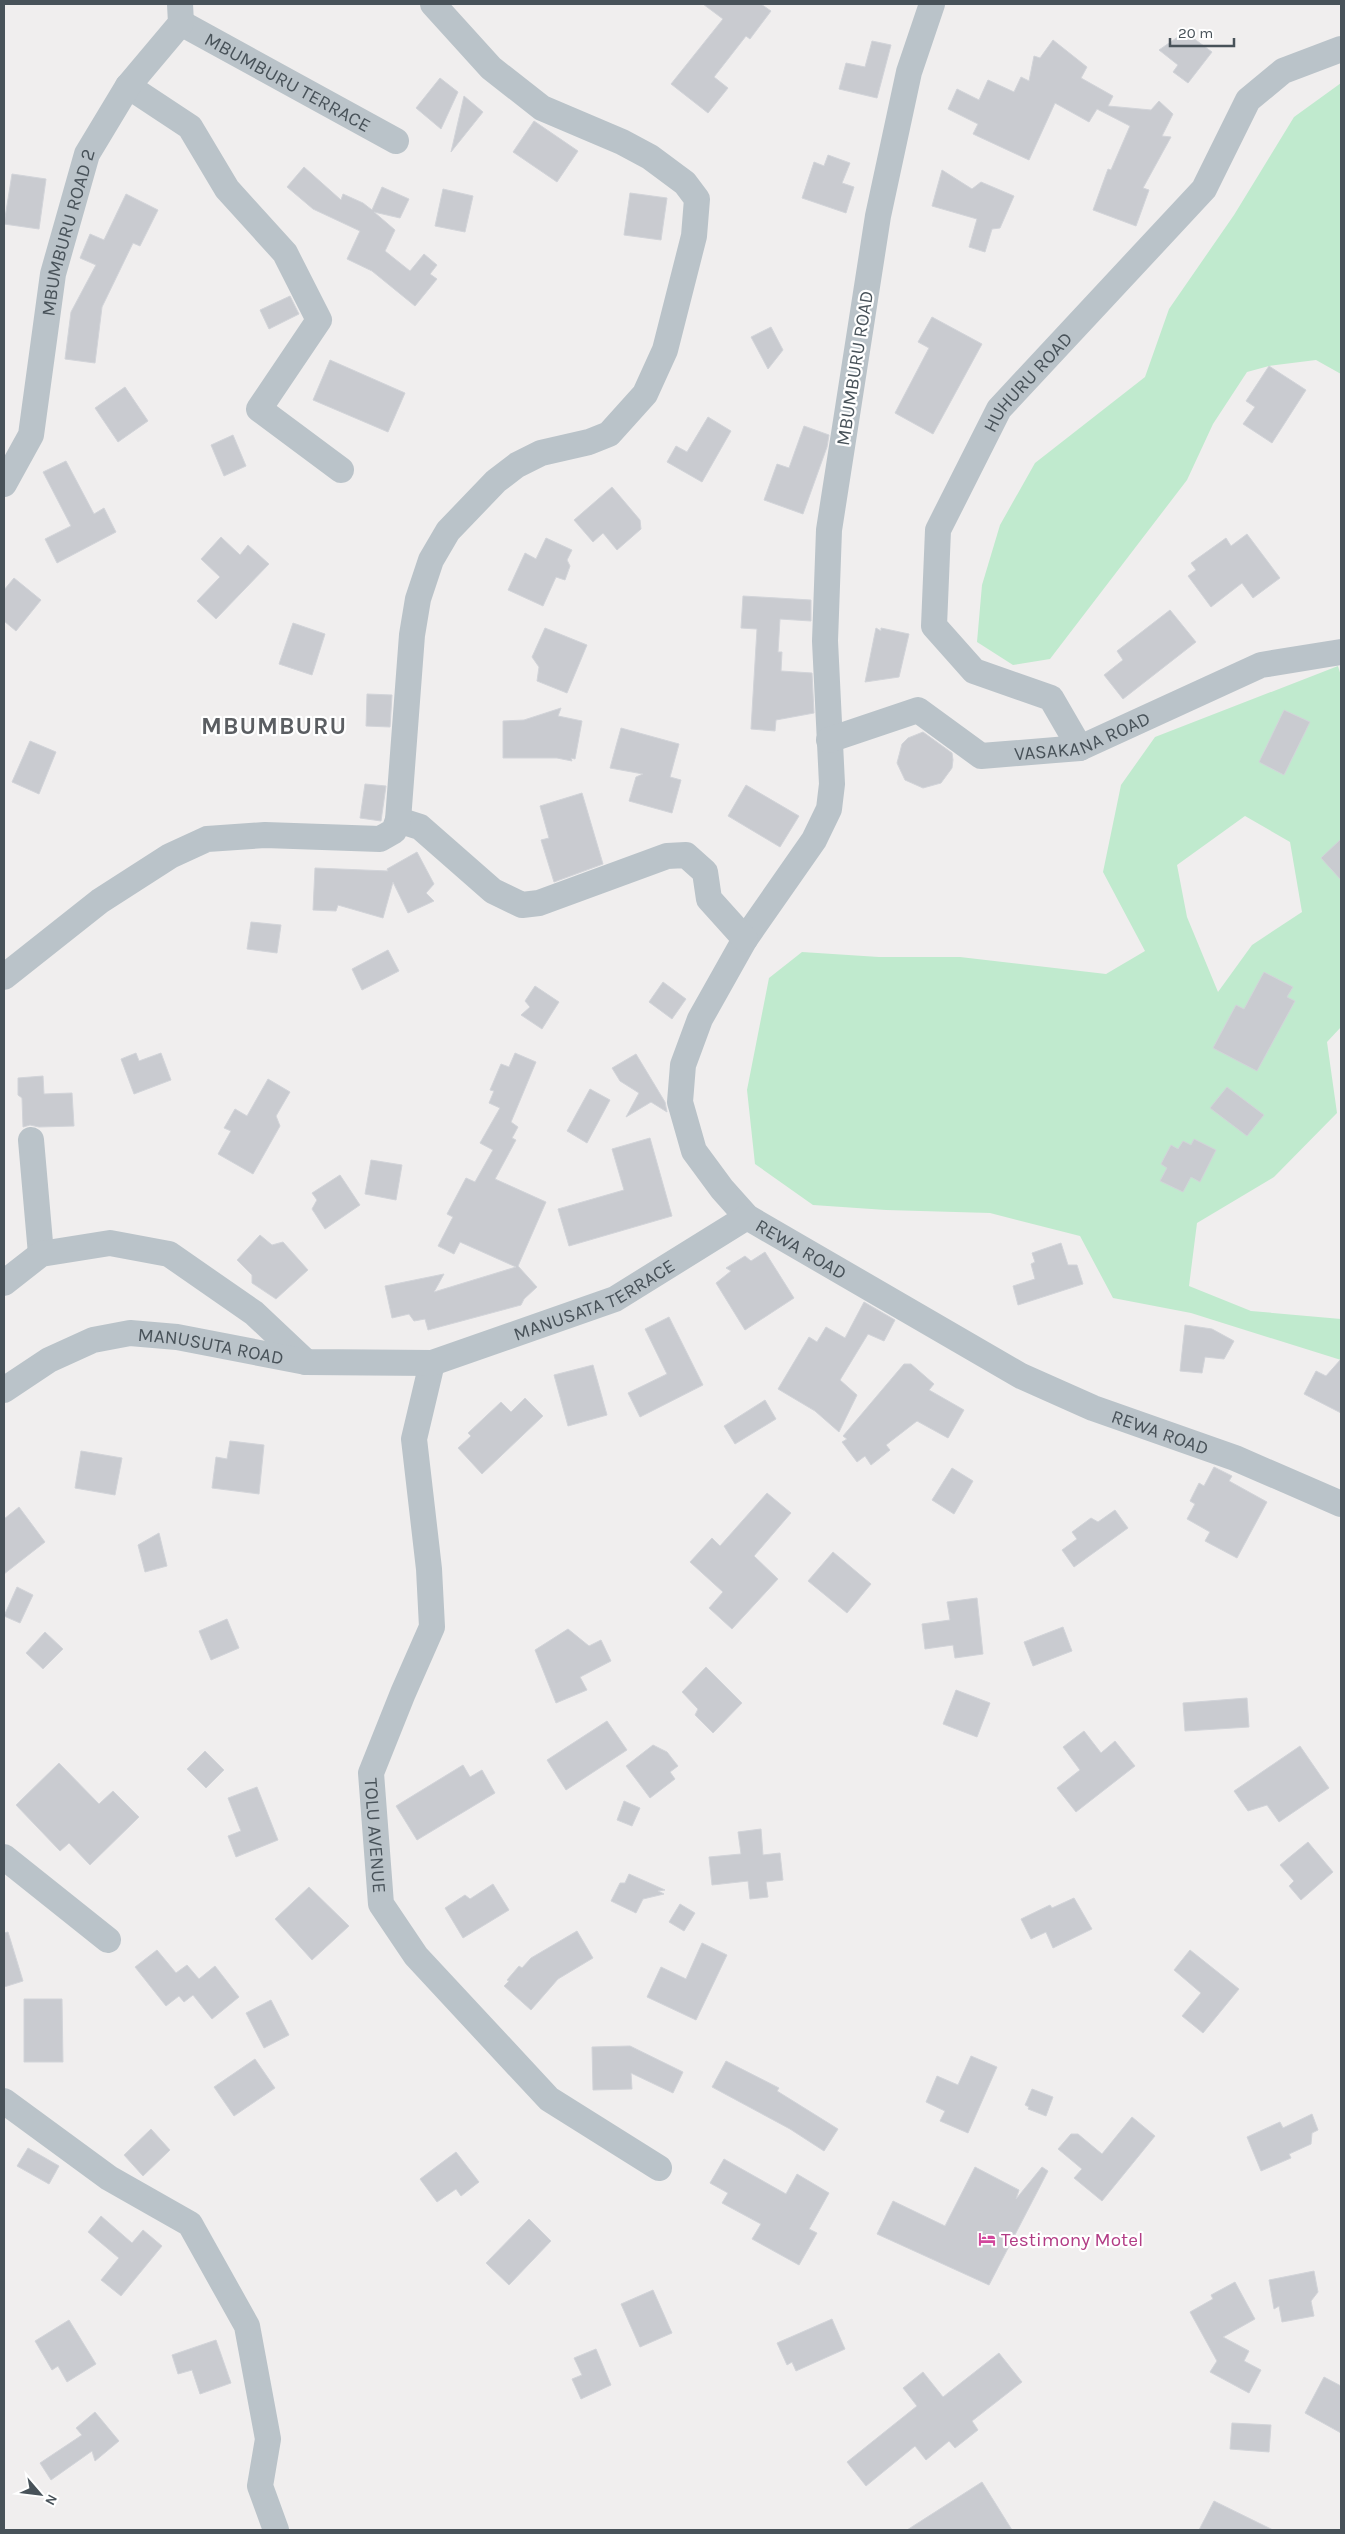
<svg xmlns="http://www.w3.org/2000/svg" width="1345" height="2534" font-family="Karla,sans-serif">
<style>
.green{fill:#c0eace;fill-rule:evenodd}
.building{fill:#c9cbd0;stroke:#d2d4d9}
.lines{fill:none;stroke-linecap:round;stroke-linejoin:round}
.minor{stroke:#bac3c9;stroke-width:26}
.labels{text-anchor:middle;stroke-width:4.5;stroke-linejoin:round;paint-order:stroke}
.street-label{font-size:19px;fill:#485259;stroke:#fff}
.hotel-label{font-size:19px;fill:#b23c85;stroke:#fff;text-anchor:start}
.district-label{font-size:24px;font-weight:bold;letter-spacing:1px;fill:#5b5e62;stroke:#fff}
</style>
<rect width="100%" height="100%" fill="#f0eeee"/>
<g class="green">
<polygon points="1341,83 1341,374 1316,360 1269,366 1247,372 1213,424 1187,480 1050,659 1013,665 977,642 982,585 1000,525 1035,463 1145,377 1169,309 1234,215 1294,117"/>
<path d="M 1338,666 L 1341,676 L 1341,1027 L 1327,1042 L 1337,1113 L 1274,1177 L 1197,1223 L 1189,1286 L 1251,1311 L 1341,1319 L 1341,1360 L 1191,1313 L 1113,1298 L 1080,1236 L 990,1213 L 886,1210 L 813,1205 L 755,1164 L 747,1090 L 769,978 L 802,952 L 879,957 L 960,957 L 1106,974 L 1145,951 L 1103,872 L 1121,785 L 1155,737 ZM 1245,816 L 1290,842 L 1302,912 L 1252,945 L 1218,992 L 1187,917 L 1177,865 Z"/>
</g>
<g class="building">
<polygon points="703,4 761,4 771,11 750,39 746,36 714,77 728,88 708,113 671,84 723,19"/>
<polygon points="1185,32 1212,52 1188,83 1173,72 1178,65 1159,50"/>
<polygon points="1053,40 1087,67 1081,78 1113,96 1108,106 1151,110 1159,101 1173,114 1162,136 1171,137 1143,188 1149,190 1136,226 1093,210 1108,169 1111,170 1130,126 1097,109 1089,122 1055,103 1029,160 973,134 978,124 948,109 957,89 979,100 988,80 1014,92 1021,77 1029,81 1034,56 1040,58"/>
<polygon points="872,41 891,45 877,98 839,89 846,63 865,67"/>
<polygon points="440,78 458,92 441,129 416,108"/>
<polygon points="464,96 483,112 451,152"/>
<polygon points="534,121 578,151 557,182 513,152"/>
<polygon points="828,155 850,163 842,183 854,187 846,213 802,198 814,162 824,166"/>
<polygon points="304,167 341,200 343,194 363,203 372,210 382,187 409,199 400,218 374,212 395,230 385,251 410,271 424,254 437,265 430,274 437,279 415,306 372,271 347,259 360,231 313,209 287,187"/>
<polygon points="942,170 972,189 981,182 1014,196 1000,228 992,229 985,252 969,247 977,219 932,206"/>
<polygon points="12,174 46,179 39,229 4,224"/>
<polygon points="443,189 473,196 465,232 435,226"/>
<polygon points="630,193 667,198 661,240 624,235"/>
<polygon points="126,194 158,210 140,246 133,243 102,307 95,363 65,359 71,312 96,265 80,258 90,234 104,240"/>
<polygon points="290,296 299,314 269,329 260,310"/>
<polygon points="932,317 982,344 933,434 895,413 929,348 918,342"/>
<polygon points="771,327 783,350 768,369 751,337"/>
<polygon points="330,360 405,393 388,432 313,400"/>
<polygon points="1269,366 1306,390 1272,443 1243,424 1255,407 1246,401"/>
<polygon points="125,387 148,421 118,442 95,408"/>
<polygon points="708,417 731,431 702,482 667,462 676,446 687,452"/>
<polygon points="804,426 829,435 827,447 803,514 764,500 777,464 789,468"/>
<polygon points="233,435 246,466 224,476 211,445"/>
<polygon points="66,461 94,514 104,508 116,532 57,563 45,539 71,526 43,472"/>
<polygon points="612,487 640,520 641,529 617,550 603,533 593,542 574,520"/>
<polygon points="1247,534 1280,578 1253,598 1242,583 1211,607 1188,576 1196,570 1191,563 1226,538 1231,546"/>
<polygon points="221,537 240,555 248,545 269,564 216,619 197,601 220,577 201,559"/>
<polygon points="546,538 572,550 567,560 570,566 565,580 556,577 543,606 508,590 525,553 536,559"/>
<polygon points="14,578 41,600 16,631 4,621 4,590"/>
<polygon points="743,596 811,600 811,621 780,619 778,652 782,652 781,671 812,673 814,713 776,720 775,731 751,729 757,629 741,628"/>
<polygon points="1170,610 1196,642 1123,699 1104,675 1123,660 1117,651"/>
<polygon points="293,623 325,634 312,675 279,664"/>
<polygon points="545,628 587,645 567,693 537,681 539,667 532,657"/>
<polygon points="876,628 881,631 881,628 909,634 899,677 865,682"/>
<polygon points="367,694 392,695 390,727 366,726"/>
<polygon points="561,708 558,716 582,721 575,759 571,758 572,761 557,758 503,758 503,721 524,720"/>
<polygon points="1284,710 1310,722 1284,775 1259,762"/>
<polygon points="621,728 679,744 670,777 681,780 672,813 629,801 636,777 643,774 610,768"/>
<polygon points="923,732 952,753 953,760 952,768 941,783 923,788 905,780 897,763 902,744 908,738"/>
<polygon points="30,741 56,752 39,794 12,782"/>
<polygon points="365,784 386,786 381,821 360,818"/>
<polygon points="746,785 799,816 780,847 728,816"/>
<polygon points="582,793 603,864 554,882 541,840 549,838 540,806"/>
<polygon points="1341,839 1341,880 1321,858"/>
<polygon points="417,852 434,884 426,893 434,901 408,913 393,882 383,918 338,905 336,911 313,910 315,868 388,871 387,869"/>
<polygon points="251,922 281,925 277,953 247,949"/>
<polygon points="388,950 399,971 362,990 352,969"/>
<polygon points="1264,972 1293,987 1287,997 1295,1001 1257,1071 1213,1048 1236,1005 1244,1009"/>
<polygon points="663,982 686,999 672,1019 649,1002"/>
<polygon points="535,986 559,1002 542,1029 521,1015 530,1007 525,1001"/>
<polygon points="136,1053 139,1061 161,1053 171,1080 134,1094 121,1059"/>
<polygon points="515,1053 536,1062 511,1122 518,1127 512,1138 516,1140 495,1179 546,1202 518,1266 537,1287 524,1299 521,1305 428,1330 425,1319 414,1321 409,1314 392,1318 385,1286 444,1274 434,1292 516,1267 460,1242 454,1254 438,1246 453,1217 447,1214 466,1178 475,1182 493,1150 480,1143 500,1108 489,1103 494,1091 490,1090 501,1064 509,1067"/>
<polygon points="636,1054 665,1102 667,1112 651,1102 626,1117 639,1093 620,1081 612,1068"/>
<polygon points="43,1076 44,1094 72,1093 74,1126 39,1127 30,1125 23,1127 22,1098 18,1095 18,1078"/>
<polygon points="268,1079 290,1092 276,1116 280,1126 253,1174 218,1154 231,1131 224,1128 235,1109 247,1116"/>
<polygon points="1227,1087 1264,1115 1247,1136 1210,1108"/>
<polygon points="590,1089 610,1100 587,1143 567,1131"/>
<polygon points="650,1138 672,1216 569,1246 558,1209 624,1190 612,1149"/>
<polygon points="1194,1139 1216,1150 1200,1182 1191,1177 1183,1192 1160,1181 1167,1168 1161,1164 1171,1145 1178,1149 1183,1141 1191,1145"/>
<polygon points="371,1160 402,1165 396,1200 365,1194"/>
<polygon points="340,1175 360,1205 325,1229 312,1209 317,1200 312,1193"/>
<polygon points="260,1235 272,1245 283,1242 308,1270 276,1299 252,1283 252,1275 237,1260"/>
<polygon points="1061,1243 1068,1265 1077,1265 1083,1284 1018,1305 1013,1286 1035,1279 1031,1264 1035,1262 1032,1253"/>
<polygon points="765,1252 794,1298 745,1330 716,1283 731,1271 726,1268 745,1256 751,1261"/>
<polygon points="864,1302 895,1320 884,1341 868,1334 840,1380 857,1395 839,1432 815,1411 778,1389 809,1337 817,1342 826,1327 845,1338"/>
<polygon points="669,1317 703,1385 640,1417 628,1393 667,1374 645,1329"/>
<polygon points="1185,1325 1212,1329 1234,1341 1224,1359 1205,1357 1202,1373 1180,1371"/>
<polygon points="1341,1359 1341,1413 1304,1394 1316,1371 1326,1376"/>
<polygon points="904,1364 911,1364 934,1384 929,1390 964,1410 948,1438 917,1421 886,1445 890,1450 871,1465 865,1456 857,1462 842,1442 847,1439 843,1436"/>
<polygon points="593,1365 607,1415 568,1426 554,1375"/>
<polygon points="525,1398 543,1416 482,1474 458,1448 471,1436 468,1433 501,1402 511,1412"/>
<polygon points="765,1400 776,1419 735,1444 724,1426"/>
<polygon points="230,1441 264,1445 259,1494 212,1488 216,1457 227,1459"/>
<polygon points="81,1451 122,1458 115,1495 75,1488"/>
<polygon points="1214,1467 1232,1476 1229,1481 1267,1502 1237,1558 1205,1541 1210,1532 1187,1519 1195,1504 1190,1501 1199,1483 1204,1486"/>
<polygon points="952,1468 973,1481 954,1514 932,1500"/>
<polygon points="767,1493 791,1513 754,1556 778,1579 732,1629 709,1608 723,1592 690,1562 712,1538 720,1546"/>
<polygon points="19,1507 45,1542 4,1574 4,1519"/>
<polygon points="1115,1510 1128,1528 1074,1567 1062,1550 1077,1539 1072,1532 1091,1518 1098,1522"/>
<polygon points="159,1533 167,1566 145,1572 138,1545"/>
<polygon points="833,1552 871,1584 847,1613 808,1581"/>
<polygon points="17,1587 33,1595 20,1623 4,1616"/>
<polygon points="977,1598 983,1654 955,1658 953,1645 925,1649 922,1624 950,1620 947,1602"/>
<polygon points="227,1619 239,1648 211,1660 199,1631"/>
<polygon points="1063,1627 1072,1651 1033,1666 1024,1642"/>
<polygon points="568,1629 589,1646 601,1640 611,1661 580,1677 587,1690 556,1703 535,1650"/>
<polygon points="45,1632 63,1649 43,1669 26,1653"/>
<polygon points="706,1667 742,1703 713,1733 695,1715 698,1709 682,1692"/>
<polygon points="956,1690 990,1703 977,1737 943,1724"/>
<polygon points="1247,1698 1249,1727 1185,1731 1183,1703"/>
<polygon points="607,1721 627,1750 566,1790 547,1760"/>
<polygon points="1084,1731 1101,1753 1115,1741 1135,1766 1076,1812 1057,1788 1080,1770 1063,1747"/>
<polygon points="653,1745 667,1752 678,1766 670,1772 675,1779 650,1798 626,1766"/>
<polygon points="1300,1746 1329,1788 1279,1822 1267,1805 1248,1811 1234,1791"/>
<polygon points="205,1751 224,1770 206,1788 187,1769"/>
<polygon points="59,1763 99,1804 113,1791 139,1817 90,1865 69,1843 60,1851 16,1805"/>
<polygon points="463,1765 470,1777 482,1770 495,1793 417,1840 396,1806"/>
<polygon points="257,1787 278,1840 236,1857 228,1836 241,1831 228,1798"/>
<polygon points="624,1801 640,1808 632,1826 617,1820"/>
<polygon points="761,1829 763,1855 780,1853 783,1880 766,1882 768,1897 750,1899 748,1881 712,1885 709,1857 741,1854 738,1832"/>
<polygon points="1308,1842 1333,1872 1301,1900 1289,1886 1294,1881 1280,1865"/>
<polygon points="629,1874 665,1890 658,1891 664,1894 643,1899 636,1913 611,1901 620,1883 625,1883"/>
<polygon points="493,1884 509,1910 463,1938 445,1908 465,1895 470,1899"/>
<polygon points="309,1887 349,1926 312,1960 275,1919"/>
<polygon points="1074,1898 1092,1929 1053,1948 1046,1932 1031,1939 1021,1919 1050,1905 1052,1908"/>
<polygon points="680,1904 695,1913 684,1931 669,1922"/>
<polygon points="577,1931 593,1958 558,1979 531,2010 504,1986 509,1981 507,1980 519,1966 522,1968 531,1958"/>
<polygon points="8,1932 23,1981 4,1987 4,1933"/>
<polygon points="702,1943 727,1955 696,2020 647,1997 661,1967 686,1979"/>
<polygon points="157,1950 176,1973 187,1965 199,1979 215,1966 239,1997 212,2019 193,1995 184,2002 179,1996 166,2006 135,1967"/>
<polygon points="1190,1950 1239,1989 1203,2033 1182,2016 1201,1993 1174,1970"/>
<polygon points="24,1999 62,1999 63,2062 24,2062"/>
<polygon points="271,2000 289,2035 264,2048 246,2013"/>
<polygon points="630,2046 683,2072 673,2093 631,2073 632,2089 593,2090 592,2047"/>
<polygon points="971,2056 997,2067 968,2133 940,2121 945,2111 926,2102 937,2076 958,2085"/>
<polygon points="255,2059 275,2088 234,2116 214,2087"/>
<polygon points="726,2061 779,2088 777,2091 838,2129 824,2151 790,2129 712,2087"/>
<polygon points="1032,2089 1053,2097 1046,2116 1028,2109 1029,2107 1025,2105"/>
<polygon points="1312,2114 1318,2130 1312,2133 1311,2144 1289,2154 1291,2158 1261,2171 1247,2137 1280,2122 1283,2128"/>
<polygon points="1132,2117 1155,2136 1102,2201 1074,2178 1082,2169 1058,2149 1071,2134 1078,2134 1102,2154"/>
<polygon points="151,2129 170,2150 143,2176 124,2155"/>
<polygon points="28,2148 59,2166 49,2184 17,2166"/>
<polygon points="456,2152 479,2182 461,2196 456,2189 437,2202 420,2179"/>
<polygon points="724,2159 786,2194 797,2174 829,2193 809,2229 817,2233 799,2265 752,2239 761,2224 722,2203 728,2193 710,2183"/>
<polygon points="975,2167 1019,2190 1016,2199 1042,2167 1048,2171 989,2285 877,2234 893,2201 945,2226"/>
<polygon points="101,2216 132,2243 143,2230 162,2246 121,2296 101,2280 119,2258 88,2232"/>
<polygon points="529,2219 551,2241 509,2285 486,2263"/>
<polygon points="1314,2271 1318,2292 1311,2301 1314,2316 1282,2322 1279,2306 1274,2309 1269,2280"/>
<polygon points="1235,2282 1255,2319 1223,2337 1249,2351 1244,2361 1261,2370 1249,2393 1210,2372 1217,2361 1190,2312 1213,2299 1211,2295"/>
<polygon points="653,2290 672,2333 640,2347 621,2304"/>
<polygon points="832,2319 845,2349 796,2371 792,2362 787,2365 777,2343"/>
<polygon points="69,2320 96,2364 67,2382 58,2366 52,2370 35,2341"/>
<polygon points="216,2340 231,2383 200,2394 192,2370 178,2374 172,2355"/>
<polygon points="596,2349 611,2385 581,2399 572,2379 582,2375 574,2358"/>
<polygon points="999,2353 1022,2382 972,2421 978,2430 955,2448 949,2441 926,2460 915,2446 866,2486 847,2462 917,2406 903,2388 923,2372 943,2397"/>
<polygon points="1324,2377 1341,2386 1341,2433 1305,2413"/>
<polygon points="95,2412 119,2441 95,2461 92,2451 51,2480 40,2463 82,2435 76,2428"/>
<polygon points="1232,2423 1271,2425 1269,2452 1230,2449"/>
<polygon points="982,2482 1012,2530 907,2530"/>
<polygon points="1214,2501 1273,2530 1199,2530"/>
</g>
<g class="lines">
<g class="minor">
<path id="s1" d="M 932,4 L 909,72 L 878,216 L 829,530 L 825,641 L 832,784 L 829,809 L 814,840 L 745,939 L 700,1019 L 683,1065 L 680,1102 L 694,1151 L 722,1189 L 747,1217 L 1021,1376 L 1093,1408 L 1235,1458 L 1341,1504"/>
<path id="s2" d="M 181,23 L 396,141"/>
<polyline points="128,86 190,127 227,189 285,253 319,320 259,409 341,470"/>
<path id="s3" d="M 4,484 L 31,435 L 53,274 L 87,154 L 128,86 L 181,23 L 180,4"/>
<path id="s4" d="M 829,740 L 918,710 L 981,756 L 1080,748 L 1261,665 L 1341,652"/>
<path id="s5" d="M 1080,748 L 1051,698 L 974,671 L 934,626 L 938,530 L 999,409 L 1204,189 L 1248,100 L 1283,71 L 1341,49"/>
<polyline points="398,820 420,827 493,891 522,905 539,903 667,856 686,855 705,872 709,899 745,939"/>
<polyline points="4,977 100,901 170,856 207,839 265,835 380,839 394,831 398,820 412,635 418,599 431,560 448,531 496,481 517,465 541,453 589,442 609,434 645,394 665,350 694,236 697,199 685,183 650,157 622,142 542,108 491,68 433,4"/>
<polyline points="31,1140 41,1254"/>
<polyline points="4,1283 41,1254 110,1243 169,1254 254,1313 306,1362"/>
<path id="s6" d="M 432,1363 L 414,1439 L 429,1569 L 432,1627 L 403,1693 L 371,1773 L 381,1904 L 416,1956 L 549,2099 L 659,2168"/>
<path id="s7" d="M 4,1390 L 49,1360 L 93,1340 L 130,1333 L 177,1337 L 306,1362 L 432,1363 L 615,1299 L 747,1217"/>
<polyline points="4,1857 108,1940"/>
<polyline points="4,2101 109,2178 190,2224 247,2326 268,2439 260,2486 276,2530"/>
</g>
</g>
<defs>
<g id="hotel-bare" transform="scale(1.35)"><path d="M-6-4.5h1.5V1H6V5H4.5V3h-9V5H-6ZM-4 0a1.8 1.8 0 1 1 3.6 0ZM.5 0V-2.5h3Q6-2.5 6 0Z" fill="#d1479c" stroke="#fff" stroke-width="2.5" paint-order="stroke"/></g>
</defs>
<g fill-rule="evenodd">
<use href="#hotel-bare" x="987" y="2239"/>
</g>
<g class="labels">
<g class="street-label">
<text dy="7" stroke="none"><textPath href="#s2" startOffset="122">MBUMBURU TERRACE</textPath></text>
<text dy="7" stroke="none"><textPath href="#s3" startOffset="262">MBUMBURU ROAD 2</textPath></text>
<text transform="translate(854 368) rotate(-81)" y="7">MBUMBURU ROAD</text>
<text dy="7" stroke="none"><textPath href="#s5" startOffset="470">HUHURU ROAD</textPath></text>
<text dy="7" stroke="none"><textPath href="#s4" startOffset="276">VASAKANA ROAD</textPath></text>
<text dy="7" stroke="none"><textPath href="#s1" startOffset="1348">REWA ROAD</textPath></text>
<text dy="7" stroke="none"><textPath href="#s7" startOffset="619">MANUSATA TERRACE</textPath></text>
<text dy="7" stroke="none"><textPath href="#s7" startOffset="222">MANUSUTA ROAD</textPath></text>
<text dy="7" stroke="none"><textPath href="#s1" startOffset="1752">REWA ROAD</textPath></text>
<text dy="7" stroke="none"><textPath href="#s6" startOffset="488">TOLU AVENUE</textPath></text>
</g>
<g class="hotel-label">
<text x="1001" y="2246">Testimony Motel</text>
</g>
<g class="district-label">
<text x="274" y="734">MBUMBURU</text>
</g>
</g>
<rect width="1345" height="2534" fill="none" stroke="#485259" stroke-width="10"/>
<g transform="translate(40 2494) rotate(118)" stroke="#ffffff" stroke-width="4" paint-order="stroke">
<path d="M0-4L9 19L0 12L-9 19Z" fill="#485259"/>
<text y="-8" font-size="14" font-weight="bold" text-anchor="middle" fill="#485259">N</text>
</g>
<path d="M1170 38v8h64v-8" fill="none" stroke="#485259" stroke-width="2.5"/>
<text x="1178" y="38" font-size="15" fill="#485259" stroke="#ffffff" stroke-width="4" paint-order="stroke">20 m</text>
</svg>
